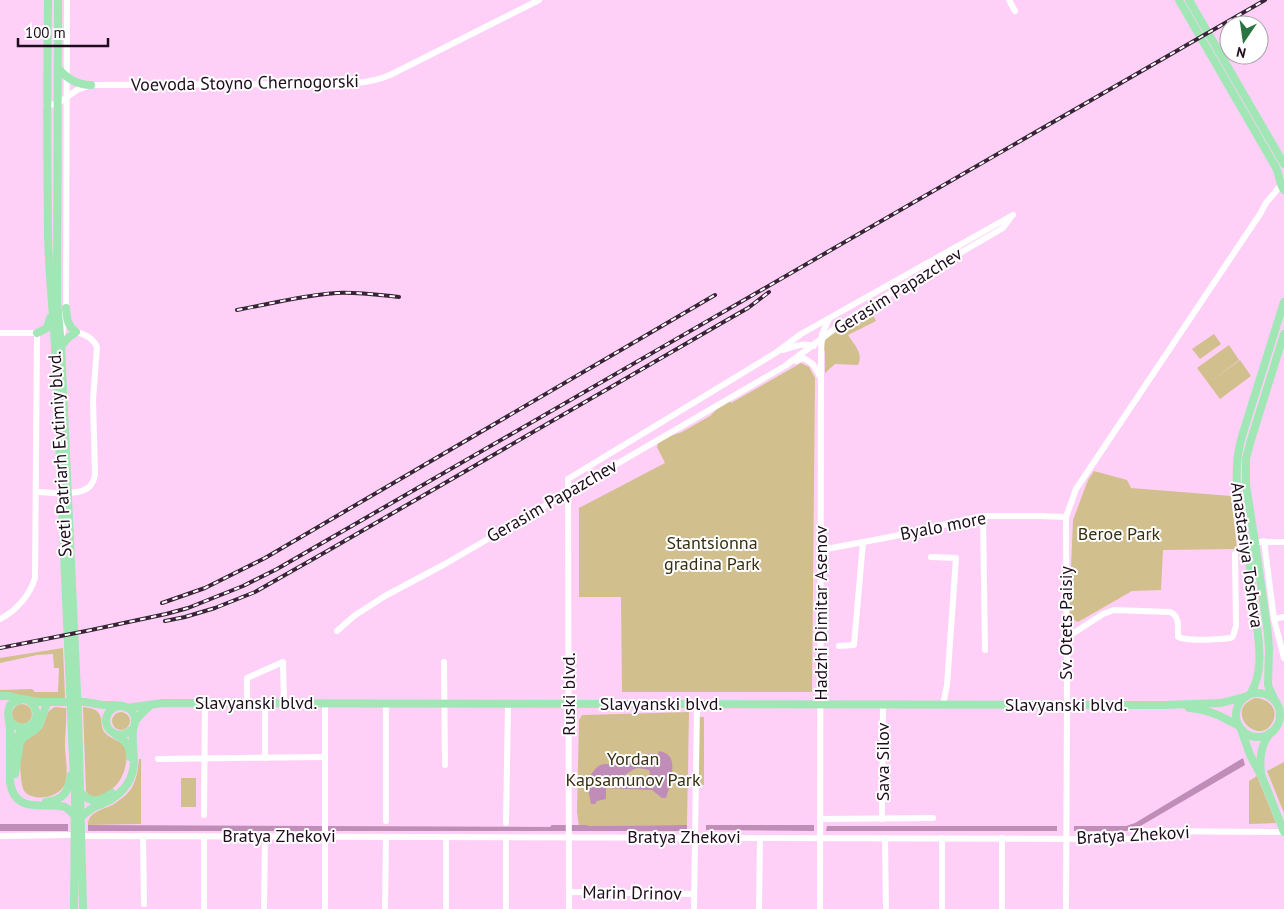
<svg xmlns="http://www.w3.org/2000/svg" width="1284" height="909" font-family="'PT Sans',sans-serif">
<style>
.green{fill:#d1bf8d}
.water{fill:#bf8db8;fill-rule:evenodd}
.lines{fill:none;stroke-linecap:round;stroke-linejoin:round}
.canal{stroke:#bf8db8;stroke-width:6}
.minor{stroke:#fff;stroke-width:6}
.major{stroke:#a1e6b5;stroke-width:8}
.rail-casing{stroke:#392337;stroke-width:4}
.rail{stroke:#fff;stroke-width:2;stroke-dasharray:5.5;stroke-linecap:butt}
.labels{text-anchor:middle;stroke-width:4;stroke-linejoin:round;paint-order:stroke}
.street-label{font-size:18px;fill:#1f0c1d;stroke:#fff}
.park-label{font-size:18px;fill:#372e11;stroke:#fff}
</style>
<rect width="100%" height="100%" fill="#fed0f7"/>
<g class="green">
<path d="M 871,311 L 876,321 L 848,335 C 854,344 864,354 858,365 L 835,364 L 825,373 L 825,352 L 823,347 C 826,333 840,328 852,321 L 855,326 L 864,321 L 862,316 Z"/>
<polygon points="1214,334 1221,344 1200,359 1192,349"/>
<polygon points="1229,345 1239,360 1211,381 1240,360 1251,376 1220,399 1197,368"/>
<polygon points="801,363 809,367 815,378 812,692 622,692 621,597 579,597 579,508 665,463 657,447 658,443 670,436 682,432 710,416 717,409 730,401 731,403"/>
<polygon points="1094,471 1127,480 1131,488 1231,496 1237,549 1163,550 1161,590 1132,591 1078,622 1069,617 1073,520 1088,480"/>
<polygon points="63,648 65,698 36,700 7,692 0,692 0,690 32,689 35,692 58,692 59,668 54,668 53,654 37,655 0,663 0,658"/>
<path d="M 1255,698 C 1267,698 1279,708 1273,721 C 1261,749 1221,711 1255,698 Z"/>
<circle cx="22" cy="714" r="10"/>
<path d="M 55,707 L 66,708 C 67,721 65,733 65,746 C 65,758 69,773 65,784 C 59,798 35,802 25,792 C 19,785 19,751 23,743 C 27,736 36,734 41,729 C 48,721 43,713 55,707 Z"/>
<path d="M 83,707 C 91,708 99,709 101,718 C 102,722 101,726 103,730 C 108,740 123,739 126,750 C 128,759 125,772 120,780 C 114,790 93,806 86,791 Z"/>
<circle cx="121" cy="721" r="9"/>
<polygon points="689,712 687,825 579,826 577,813 579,720 582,715"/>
<rect x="698" y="717" width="6" height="68"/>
<path d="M 139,759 L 141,759 L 141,824 L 88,825 C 88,811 104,810 114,804 C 120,800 127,795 131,789 C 137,779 138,770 139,759 Z"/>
<polygon points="1284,762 1284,813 1267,771"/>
<polygon points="1257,776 1276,823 1249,824 1249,781"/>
<rect x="181" y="778" width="15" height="29"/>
</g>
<g class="water">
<path d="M 659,751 C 663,752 667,753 670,757 C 676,766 669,789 666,798 L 662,798 L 652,790 L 606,788 L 606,799 L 597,801 L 595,804 L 591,804 L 587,784 L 589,777 L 596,768 L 600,765 L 605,764 L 616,764 L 637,761 L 641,759 L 645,755 L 649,754 L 658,754 ZM 638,768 L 644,769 L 649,770 L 650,773 L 649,777 L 644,778 L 642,782 L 626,782 L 624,781 L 623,778 L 624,775 C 629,773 632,769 638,768 Z"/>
<polygon points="1243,758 1245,765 1137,828 1126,831 1074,831 1074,826 1126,826 1135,823"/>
<rect x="0" y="824" width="68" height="7"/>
<polygon points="88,825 560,827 560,831 88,831"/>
<polygon points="687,825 687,831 579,831 579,826"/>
<polygon points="706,825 814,825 814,831 706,830"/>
<polygon points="827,826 1057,826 1057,831 826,831"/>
</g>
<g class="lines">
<polyline class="canal" points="553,828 586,828"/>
<g class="minor">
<polyline points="1009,0 1015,11"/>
<path d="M 46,105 L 57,104 L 77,90 L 91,85 L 317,84 C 342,84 366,85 390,75 L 539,0"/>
<path d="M 0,333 L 37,333 L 35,578 C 30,595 16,611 0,619"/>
<polyline points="62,337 66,308 67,0"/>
<path d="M 783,350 C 793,347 804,342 814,346"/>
<path d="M 796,361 L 803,358 C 812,362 815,366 819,375"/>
<path d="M 36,492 C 49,492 81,497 90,486 C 93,483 94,479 95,475 L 93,400 L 97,347 C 93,338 85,334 76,332"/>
<polyline points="983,516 985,650"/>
<polyline points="1264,541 1274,619 1284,658"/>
<polyline points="1250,542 1284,542"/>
<polyline points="821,550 890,537 983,516 1040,516 1066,517"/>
<polyline points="931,557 956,558 947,685 943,705"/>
<polyline points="1274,619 1284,617"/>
<polyline points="337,631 354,616 385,596 445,564 785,366 841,324 886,296 1003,228 1011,217"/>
<path d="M 1066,638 L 1103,614 L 1114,610 L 1170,612 C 1180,616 1178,627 1178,637 C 1188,642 1219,639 1231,638 L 1233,636 L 1236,626 L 1235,554"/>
<polyline points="839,646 854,645 863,542"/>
<polyline points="444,662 445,765"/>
<polyline points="247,703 247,678 283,662 284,703"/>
<polyline points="265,703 265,758"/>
<polyline points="325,703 325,909"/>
<polyline points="158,759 325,757"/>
<polyline points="204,815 205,703"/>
<polyline points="820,819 933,818"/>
<polyline points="882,819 883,704"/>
<polyline points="386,821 386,704"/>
<polyline points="506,823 508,704"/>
<polyline points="0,836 74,835"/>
<polyline points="81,836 1132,839 1145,831 1284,832"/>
<polyline points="143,836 144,904"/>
<polyline points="446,837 446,909"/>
<polyline points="885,838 886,909"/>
<polyline points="569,892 694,894"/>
<polyline points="204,909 204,836"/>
<polyline points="264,909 265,836"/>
<polyline points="385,909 386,837"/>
<polyline points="506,909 506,837"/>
<polyline points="569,909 568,479 777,352 801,334 1013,215"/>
<polyline points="694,909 697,704"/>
<polyline points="759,909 760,838"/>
<polyline points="820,909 821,353 822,334 829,319"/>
<polyline points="942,909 942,838"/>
<polyline points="1002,909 1002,838"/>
<polyline points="1066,909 1067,705 1066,517 1076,489 1260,214 1266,203 1281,185"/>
</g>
<g class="major">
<path d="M 48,0 C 47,76 47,153 48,229 C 48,268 53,307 55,347 L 73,759 L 75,795 L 74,909"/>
<polyline points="58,0 57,301 61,346 78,714 83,909"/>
<path d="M 1179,0 L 1275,166 C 1280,174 1279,184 1284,190"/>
<polyline points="1189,0 1284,164"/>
<path d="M 58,68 C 67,79 77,85 91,85"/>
<polyline points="37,333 47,328 50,318"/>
<path d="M 61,346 L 68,338 L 76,332 C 67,326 67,318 66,308"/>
<circle cx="1258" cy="715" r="22"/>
<path d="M 1251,693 C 1264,670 1259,644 1256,618 C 1253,596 1251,573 1248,550 C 1241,509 1230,478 1242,436 L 1284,302"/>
<polyline points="0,696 10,696 21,699"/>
<polyline points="1275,701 1268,685 1269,650 1268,634 1255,542 1246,485 1246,459 1250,443 1284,334"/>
<polyline points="127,708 163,703 1165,705 1221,703 1244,697"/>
<path d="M 1189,708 C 1210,710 1221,716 1239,726"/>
<path d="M 9,720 C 24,740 49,717 29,701"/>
<polyline points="135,721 144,711 151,705"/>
<polyline points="1241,729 1250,755 1263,779 1284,832"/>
<path d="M 116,735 C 126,740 130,746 130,757"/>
<polyline points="14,747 17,736 28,727"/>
<path d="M 1261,772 C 1259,757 1261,745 1270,733"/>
<polyline points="15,774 20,742 23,738 35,730 39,726 46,706"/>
<path d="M 81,793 C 91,804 101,801 112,793"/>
<path d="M 46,802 C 64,800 68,792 71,775"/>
<path d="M 75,816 L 68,809 L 65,807 C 44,802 14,815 10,781 L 10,729 L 8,713 L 10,705 L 14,702 L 23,699 L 37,702 L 85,702 L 103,705 L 116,705 L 123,706"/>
<path d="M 81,817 C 85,814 89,810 94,807 C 97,806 101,805 104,803 C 114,799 122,792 128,783 C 139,764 131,749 133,730 C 134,725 137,721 134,715 C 132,710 128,707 122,706 C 117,706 112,708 109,712 C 98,728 120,744 133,728"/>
</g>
<g class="rail-casing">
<g id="rail">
<path d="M 237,310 C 270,304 304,295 337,293 C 358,292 379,295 399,297"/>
<polyline points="162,603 205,588 265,558 715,295"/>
<polyline points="165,621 185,617 215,608 255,592 329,550 720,324 748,308 769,292"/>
<polyline points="0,648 91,630 166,614 188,608 243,586 277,569 1265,0"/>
</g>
</g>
<use href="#rail" class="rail"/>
</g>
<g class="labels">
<g class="street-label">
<text transform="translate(245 83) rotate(-1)" y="6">Voevoda Stoyno Chernogorski</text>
<text transform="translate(898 291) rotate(-32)" y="6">Gerasim Papazchev</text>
<text transform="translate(60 454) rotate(-93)" y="6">Sveti Patriarh Evtimiy blvd.</text>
<text transform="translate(552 501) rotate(-30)" y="6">Gerasim Papazchev</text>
<text transform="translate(943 526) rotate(-11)" y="6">Byalo more</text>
<text transform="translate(1247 555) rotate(82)" y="6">Anastasiya Tosheva</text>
<text transform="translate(821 613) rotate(-90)" y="6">Hadzhi Dimitar Asenov</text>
<text transform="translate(1066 623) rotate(-90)" y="6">Sv. Otets Paisiy</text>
<text transform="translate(569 694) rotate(-90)" y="6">Ruski blvd.</text>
<text x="256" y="709">Slavyanski blvd.</text>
<text x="661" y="710">Slavyanski blvd.</text>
<text x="1066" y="711">Slavyanski blvd.</text>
<text transform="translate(883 762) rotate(-90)" y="6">Sava Silov</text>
<text transform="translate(1133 835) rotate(-3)" y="6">Bratya Zhekovi</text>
<text x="279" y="842">Bratya Zhekovi</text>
<text x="684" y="843">Bratya Zhekovi</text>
<text transform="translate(632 893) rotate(1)" y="6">Marin Drinov</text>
</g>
<g class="park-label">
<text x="1119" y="540">Beroe Park</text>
<text x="712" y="549">Stantsionna<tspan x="712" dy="21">gradina Park</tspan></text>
<text x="633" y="765">Yordan<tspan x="633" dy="21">Kapsamunov Park</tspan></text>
</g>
</g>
<g transform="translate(1244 40) rotate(193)"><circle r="24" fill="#ffffff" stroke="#a59ea5"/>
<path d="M0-4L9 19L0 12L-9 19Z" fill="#2a7442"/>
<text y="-8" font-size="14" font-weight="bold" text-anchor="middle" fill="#1f0c1d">N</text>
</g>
<path d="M18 38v8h90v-8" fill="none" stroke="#1f0c1d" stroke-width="2.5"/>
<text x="25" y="38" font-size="15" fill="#1f0c1d" stroke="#ffffff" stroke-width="4" paint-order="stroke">100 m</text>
</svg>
